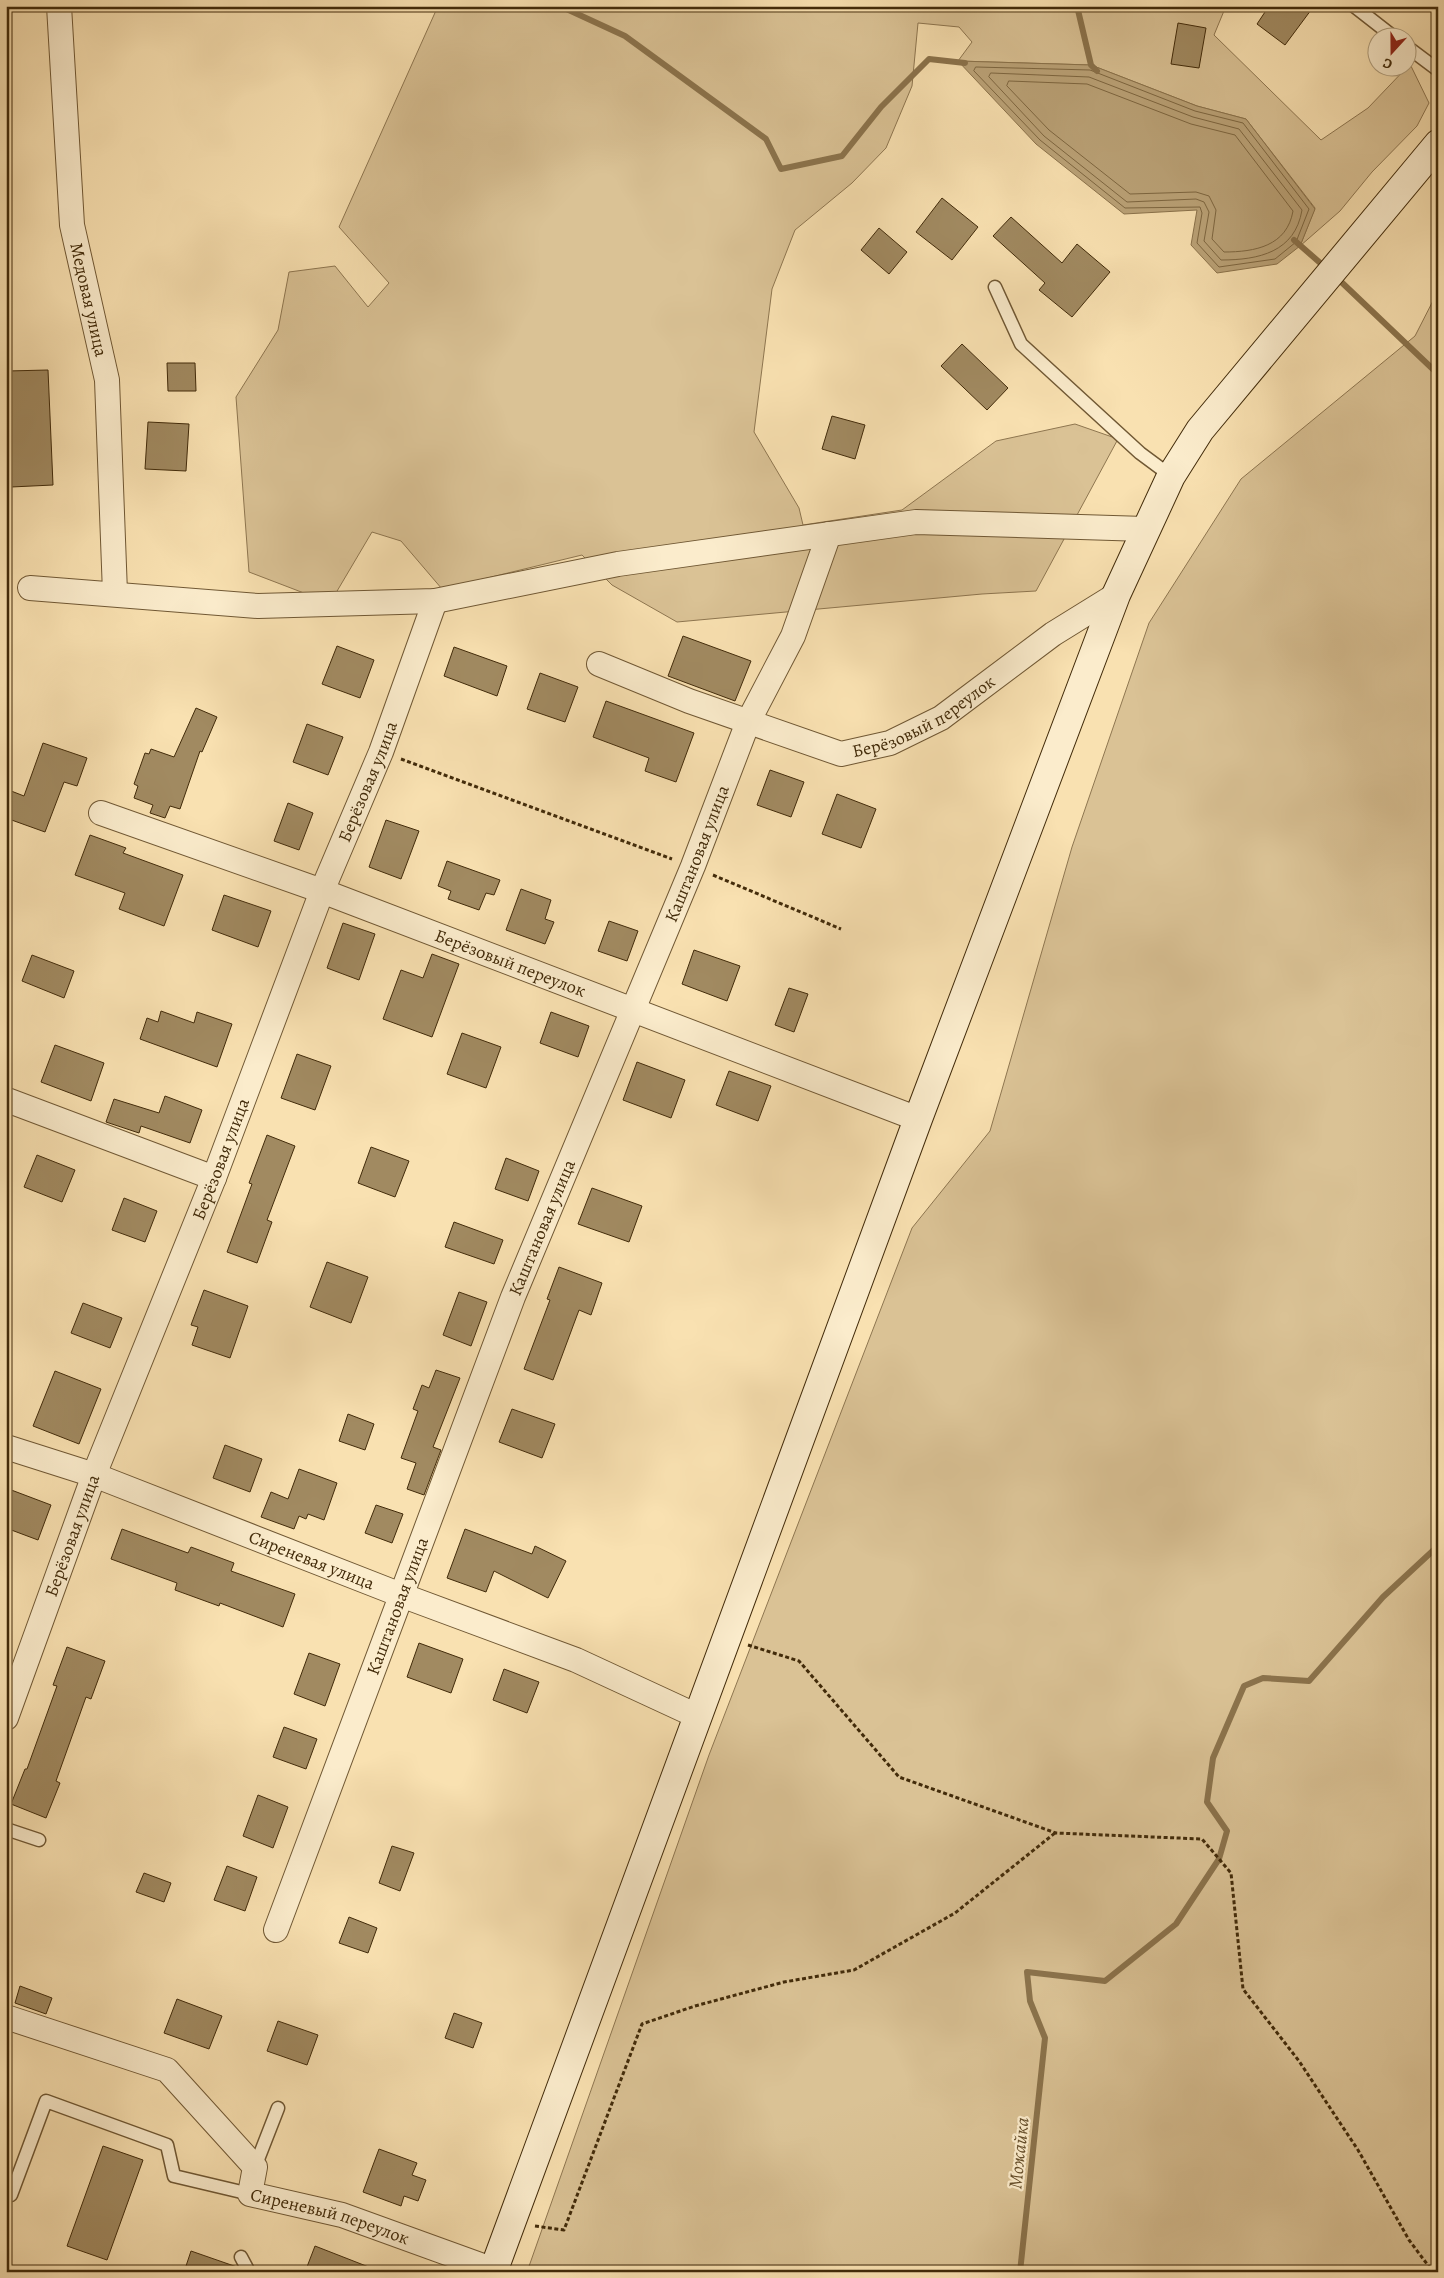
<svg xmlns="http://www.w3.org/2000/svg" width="1444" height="2278" font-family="Alegreya,serif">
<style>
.green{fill:#dac295;stroke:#8e7650}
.water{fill:#bba378;stroke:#8b734c}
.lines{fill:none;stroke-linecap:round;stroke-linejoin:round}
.shore{stroke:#7e6741;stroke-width:1}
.stream{stroke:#8b734c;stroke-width:6}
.building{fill:#a18a61;stroke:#422b0a}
.lane-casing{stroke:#705834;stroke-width:15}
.street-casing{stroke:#705834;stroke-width:26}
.secondary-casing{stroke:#422b0a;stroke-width:30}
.path{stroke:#422b0a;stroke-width:3;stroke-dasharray:4 2.5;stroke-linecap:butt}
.lane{stroke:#fbeccc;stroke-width:12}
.street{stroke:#fbeccc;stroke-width:24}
.secondary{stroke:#fbeccc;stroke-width:28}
.labels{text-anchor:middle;stroke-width:4.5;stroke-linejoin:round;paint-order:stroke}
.street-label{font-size:18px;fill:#422b0a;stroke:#fbeccc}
.water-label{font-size:19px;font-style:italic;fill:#664f2b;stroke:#fbeccc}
</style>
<rect width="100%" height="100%" fill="#f9e1b1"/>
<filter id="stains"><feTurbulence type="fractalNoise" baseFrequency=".004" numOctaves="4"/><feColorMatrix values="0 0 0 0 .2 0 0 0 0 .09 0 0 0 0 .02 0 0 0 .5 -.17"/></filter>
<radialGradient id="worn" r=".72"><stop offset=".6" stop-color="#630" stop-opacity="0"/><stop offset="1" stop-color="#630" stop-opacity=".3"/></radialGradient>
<g class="green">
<polygon points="438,6 1226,6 1214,35 1321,140 1368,108 1410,64 1429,103 1417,126 1372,172 1340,211 1300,246 1315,208 1246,119 1197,106 1091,65 958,61 972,42 959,27 918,23 912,86 886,148 852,183 795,230 772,289 754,432 799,508 803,525 902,510 996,441 1075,424 1118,439 1036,591 982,594 677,622 612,585 582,555 442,589 401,541 372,532 330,603 249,572 236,397 278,330 289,272 335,266 368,307 389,283 339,227"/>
<polygon points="1438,291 1438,2272 527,2272 709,1755 912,1228 990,1131 1072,847 1149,623 1241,479 1415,336"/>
</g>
<polygon class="water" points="958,61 1091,65 1197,106 1246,119 1315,209 1300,246 1277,264 1217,273 1191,245 1197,210 1124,214 1036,144"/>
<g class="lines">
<g class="shore">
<polygon points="976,67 1090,70 1195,111 1243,123 1309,209 1296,242 1275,259 1219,267 1197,243 1202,213 1200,207 1125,208 1040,140 974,71"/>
<path d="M 991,73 L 1089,77 L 1193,117 L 1239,129 L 1302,210 C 1295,252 1259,260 1221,260 L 1204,241 L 1209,212 L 1204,202 L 1196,199 L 1127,202 L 1044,136 L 989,77 Z"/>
<path d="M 1009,81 L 1087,84 L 1191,124 L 1235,135 L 1293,211 C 1287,246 1255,252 1224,252 L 1212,239 L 1216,210 L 1209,196 L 1196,192 L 1130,194 L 1049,130 L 1007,86 Z"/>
</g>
<g class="stream">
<polyline points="560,6 625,36 766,139 781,169 842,156 881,107 929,59 965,63"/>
<polyline points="1077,6 1091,65 1097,71"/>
<polyline points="1294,240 1326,268"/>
<polyline points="1335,276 1438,374"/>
<polyline points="1020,2272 1045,2038 1030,2001 1027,1972 1105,1981 1176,1924 1219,1859 1227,1831 1207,1802 1213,1758 1244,1686 1263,1678 1309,1681 1383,1597 1438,1546"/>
</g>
</g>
<g class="building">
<polygon points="1269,6 1314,6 1285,45 1257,24"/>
<polygon points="1178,23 1206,28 1199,68 1171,64"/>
<polygon points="942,198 978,227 952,260 916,232"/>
<polygon points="1011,217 1062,263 1077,244 1110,272 1072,317 1039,290 1045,283 993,236"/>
<polygon points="879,228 907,252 889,274 861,250"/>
<polygon points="962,344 1008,388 987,410 941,366"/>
<polygon points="167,363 195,363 196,391 168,391"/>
<polygon points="48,370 53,485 11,487 7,371"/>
<polygon points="832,416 865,425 855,459 822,449"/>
<polygon points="148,422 189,424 186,471 145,469"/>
<polygon points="683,636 751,661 735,701 668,676"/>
<polygon points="337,646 374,660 360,698 322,684"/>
<polygon points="454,647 507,666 497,696 444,676"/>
<polygon points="540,673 578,687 565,722 527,709"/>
<polygon points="606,701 694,733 676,782 645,771 649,758 593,737"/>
<polygon points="196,708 217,717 202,752 200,751 180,809 170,806 165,818 150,813 153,805 134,798 138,786 134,784 145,753 149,754 151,749 174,757"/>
<polygon points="307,724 343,737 328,775 293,762"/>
<polygon points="43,743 87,758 77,786 64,782 45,832 6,818 6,789 24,796"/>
<polygon points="770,770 804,782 791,817 757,805"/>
<polygon points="837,794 876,809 861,848 822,834"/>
<polygon points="288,803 313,813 299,850 274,841"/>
<polygon points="386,820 419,831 401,879 369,867"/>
<polygon points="90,835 126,848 123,853 183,875 164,926 119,909 125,893 75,875"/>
<polygon points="447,861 500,880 494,895 486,893 479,910 448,899 451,891 438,886"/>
<polygon points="521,889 551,900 545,919 554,922 545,944 506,930"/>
<polygon points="224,895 271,911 258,947 212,930"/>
<polygon points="609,921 638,931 627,961 598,951"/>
<polygon points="343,923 375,934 359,980 327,968"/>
<polygon points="694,950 740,966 727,1001 682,984"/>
<polygon points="432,954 459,964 432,1037 383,1019 401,970 423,978"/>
<polygon points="32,955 74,971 64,998 22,981"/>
<polygon points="789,988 808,994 794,1032 775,1025"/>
<polygon points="161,1011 194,1023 197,1012 232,1024 217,1067 140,1039 147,1018 158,1022"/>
<polygon points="551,1012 589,1026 578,1057 540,1043"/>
<polygon points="462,1033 501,1047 486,1088 447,1074"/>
<polygon points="55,1045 104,1063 91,1101 41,1082"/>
<polygon points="297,1054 331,1066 315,1110 281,1098"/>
<polygon points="637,1062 685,1080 671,1118 623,1100"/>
<polygon points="729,1071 771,1086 758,1121 716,1105"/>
<polygon points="165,1096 202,1110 190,1143 141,1126 139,1133 106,1122 114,1099 159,1113"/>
<polygon points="267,1135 295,1146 267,1220 272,1222 257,1263 227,1252 252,1184 249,1183"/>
<polygon points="371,1147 409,1161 395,1197 358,1183"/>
<polygon points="37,1155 75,1170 62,1202 24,1187"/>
<polygon points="506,1158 539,1171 528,1201 495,1189"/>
<polygon points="592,1188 642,1206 629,1242 578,1224"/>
<polygon points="124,1198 157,1211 145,1242 112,1230"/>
<polygon points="454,1222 503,1240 494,1264 445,1247"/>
<polygon points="327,1262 368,1277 351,1323 310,1307"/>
<polygon points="559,1267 602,1283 591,1315 579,1310 553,1380 524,1369 550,1300 547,1299"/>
<polygon points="204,1290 248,1306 230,1358 192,1345 198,1327 191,1325"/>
<polygon points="459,1292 487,1302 471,1346 443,1335"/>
<polygon points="83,1303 122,1318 110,1348 71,1333"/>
<polygon points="436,1370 460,1378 433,1447 441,1450 424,1495 407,1489 416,1463 401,1458 418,1411 413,1409 422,1385 429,1388"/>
<polygon points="55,1371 101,1389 79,1444 33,1426"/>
<polygon points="512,1409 555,1424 542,1458 499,1442"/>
<polygon points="348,1414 374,1424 365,1450 339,1441"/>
<polygon points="225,1445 262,1459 250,1492 213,1478"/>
<polygon points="299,1469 337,1483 324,1520 308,1514 306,1519 299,1516 294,1529 261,1517 271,1492 288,1499"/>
<polygon points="6,1488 51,1505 38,1540 6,1528"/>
<polygon points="376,1505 403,1514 392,1543 365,1533"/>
<polygon points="122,1529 188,1553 191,1547 234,1563 231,1571 295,1594 283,1627 220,1603 219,1606 175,1590 177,1583 111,1559"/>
<polygon points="465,1529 532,1554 535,1546 566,1561 548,1598 494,1571 486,1592 447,1578"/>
<polygon points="419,1643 463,1659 451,1693 407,1677"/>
<polygon points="67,1647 105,1661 91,1699 86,1697 56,1781 60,1783 46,1818 11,1804 25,1769 27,1769 57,1686 53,1685"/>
<polygon points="309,1653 340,1664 325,1706 294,1694"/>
<polygon points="504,1669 539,1682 527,1713 493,1700"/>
<polygon points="284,1727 317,1739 306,1769 273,1757"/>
<polygon points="258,1795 288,1807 273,1848 243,1836"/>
<polygon points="392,1846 414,1853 400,1891 379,1883"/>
<polygon points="227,1866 257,1877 245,1911 214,1900"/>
<polygon points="144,1873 171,1883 164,1902 136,1892"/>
<polygon points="349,1917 377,1928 368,1953 339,1943"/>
<polygon points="20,1986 52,1998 46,2014 15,2003"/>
<polygon points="177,1999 222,2016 209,2049 164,2033"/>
<polygon points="454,2013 482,2023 473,2048 445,2038"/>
<polygon points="278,2021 318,2035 307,2065 267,2051"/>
<polygon points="103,2146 143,2160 107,2260 67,2246"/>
<polygon points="379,2149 417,2163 412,2175 426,2180 418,2201 404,2196 401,2206 363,2192"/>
<polygon points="315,2246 379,2271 378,2272 305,2272"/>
<polygon points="191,2251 237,2267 240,2272 184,2272"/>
</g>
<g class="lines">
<g class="lane-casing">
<g id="lane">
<polyline points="1354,6 1395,38"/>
<polyline points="1406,46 1438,70"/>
<polyline points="995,287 1021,344 1140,453 1171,476"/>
<polyline points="6,1829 39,1840"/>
<polyline points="255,2167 278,2108"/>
<polyline points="11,2195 46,2101 167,2145 174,2176 250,2194"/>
<polyline points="241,2257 249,2272"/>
</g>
</g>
<g class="street-casing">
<g id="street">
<path id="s1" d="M 59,6 L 72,225 L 107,380 L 115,593"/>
<polyline points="30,588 258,606 435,601 618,564 916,522 1145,529"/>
<path id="s2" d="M 599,664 L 689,701 L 841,754 L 890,743 L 941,718 L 1053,634 L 1116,595"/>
<path id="s3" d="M 101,813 L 322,891 L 918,1119"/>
<polyline points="7,1100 214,1178"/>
<path id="s4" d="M 6,1447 L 94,1475 L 401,1595 L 576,1660 L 697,1716"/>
<path id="s5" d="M 6,1718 L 94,1475 L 214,1178 L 322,891 L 381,752 L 435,601"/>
<path id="s6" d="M 276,1930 L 513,1297 L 693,866 L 748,722 L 793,636 L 829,534"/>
<path id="s7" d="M 6,2017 L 167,2070 L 255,2167 L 250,2194 L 342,2215 L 494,2270"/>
</g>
</g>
<g class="secondary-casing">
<polyline id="secondary" points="493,2272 918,1119 1116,595 1171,476 1200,430 1438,144"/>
</g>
<g class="path">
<polyline points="401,759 672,859"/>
<polyline points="713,875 841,929"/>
<polyline points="748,1645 799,1661 899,1777 1056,1833 1202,1839 1231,1873 1243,1989 1299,2061 1358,2150 1409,2240 1433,2272"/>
<polyline points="535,2226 564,2230 642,2024 695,2006 784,1982 854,1970 955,1913 1055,1833"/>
</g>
<use href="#lane" class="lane"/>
<use href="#street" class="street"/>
<use href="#secondary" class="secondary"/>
</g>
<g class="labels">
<g class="street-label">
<text dy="6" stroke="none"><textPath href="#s1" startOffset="296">Медовая улица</textPath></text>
<text dy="6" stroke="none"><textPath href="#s2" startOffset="350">Берёзовый переулок</textPath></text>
<text dy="6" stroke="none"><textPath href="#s5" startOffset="1004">Берёзовая улица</textPath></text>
<text dy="6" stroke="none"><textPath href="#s6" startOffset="1156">Каштановая улица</textPath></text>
<text dy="6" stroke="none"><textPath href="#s3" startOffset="436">Берёзовый переулок</textPath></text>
<text dy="6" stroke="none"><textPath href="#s5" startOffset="599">Берёзовая улица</textPath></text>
<text dy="6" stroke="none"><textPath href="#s6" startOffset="751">Каштановая улица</textPath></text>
<text dy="6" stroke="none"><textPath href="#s5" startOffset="194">Берёзовая улица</textPath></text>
<text dy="6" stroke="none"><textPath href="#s4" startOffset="326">Сиреневая улица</textPath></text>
<text dy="6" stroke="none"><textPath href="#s6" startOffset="346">Каштановая улица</textPath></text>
<text dy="6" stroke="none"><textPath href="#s7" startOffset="411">Сиреневый переулок</textPath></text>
</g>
<g class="water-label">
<text transform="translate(1018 2153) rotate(-84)" y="7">Можайка</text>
</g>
</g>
<rect width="1444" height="2278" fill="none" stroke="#f9e1b1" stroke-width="25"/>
<rect x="8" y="8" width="1429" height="2263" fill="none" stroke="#422b0a" stroke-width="2.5"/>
<rect x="12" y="12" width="1419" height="2253" fill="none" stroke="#422b0a"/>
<g transform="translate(1392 52) rotate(201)"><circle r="24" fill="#fbeccc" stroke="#b19f7e"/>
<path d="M0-4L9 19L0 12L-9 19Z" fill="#8f2418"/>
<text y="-8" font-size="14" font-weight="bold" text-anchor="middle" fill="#422b0a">С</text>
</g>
<rect width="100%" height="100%" filter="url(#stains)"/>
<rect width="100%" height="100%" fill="url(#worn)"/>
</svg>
